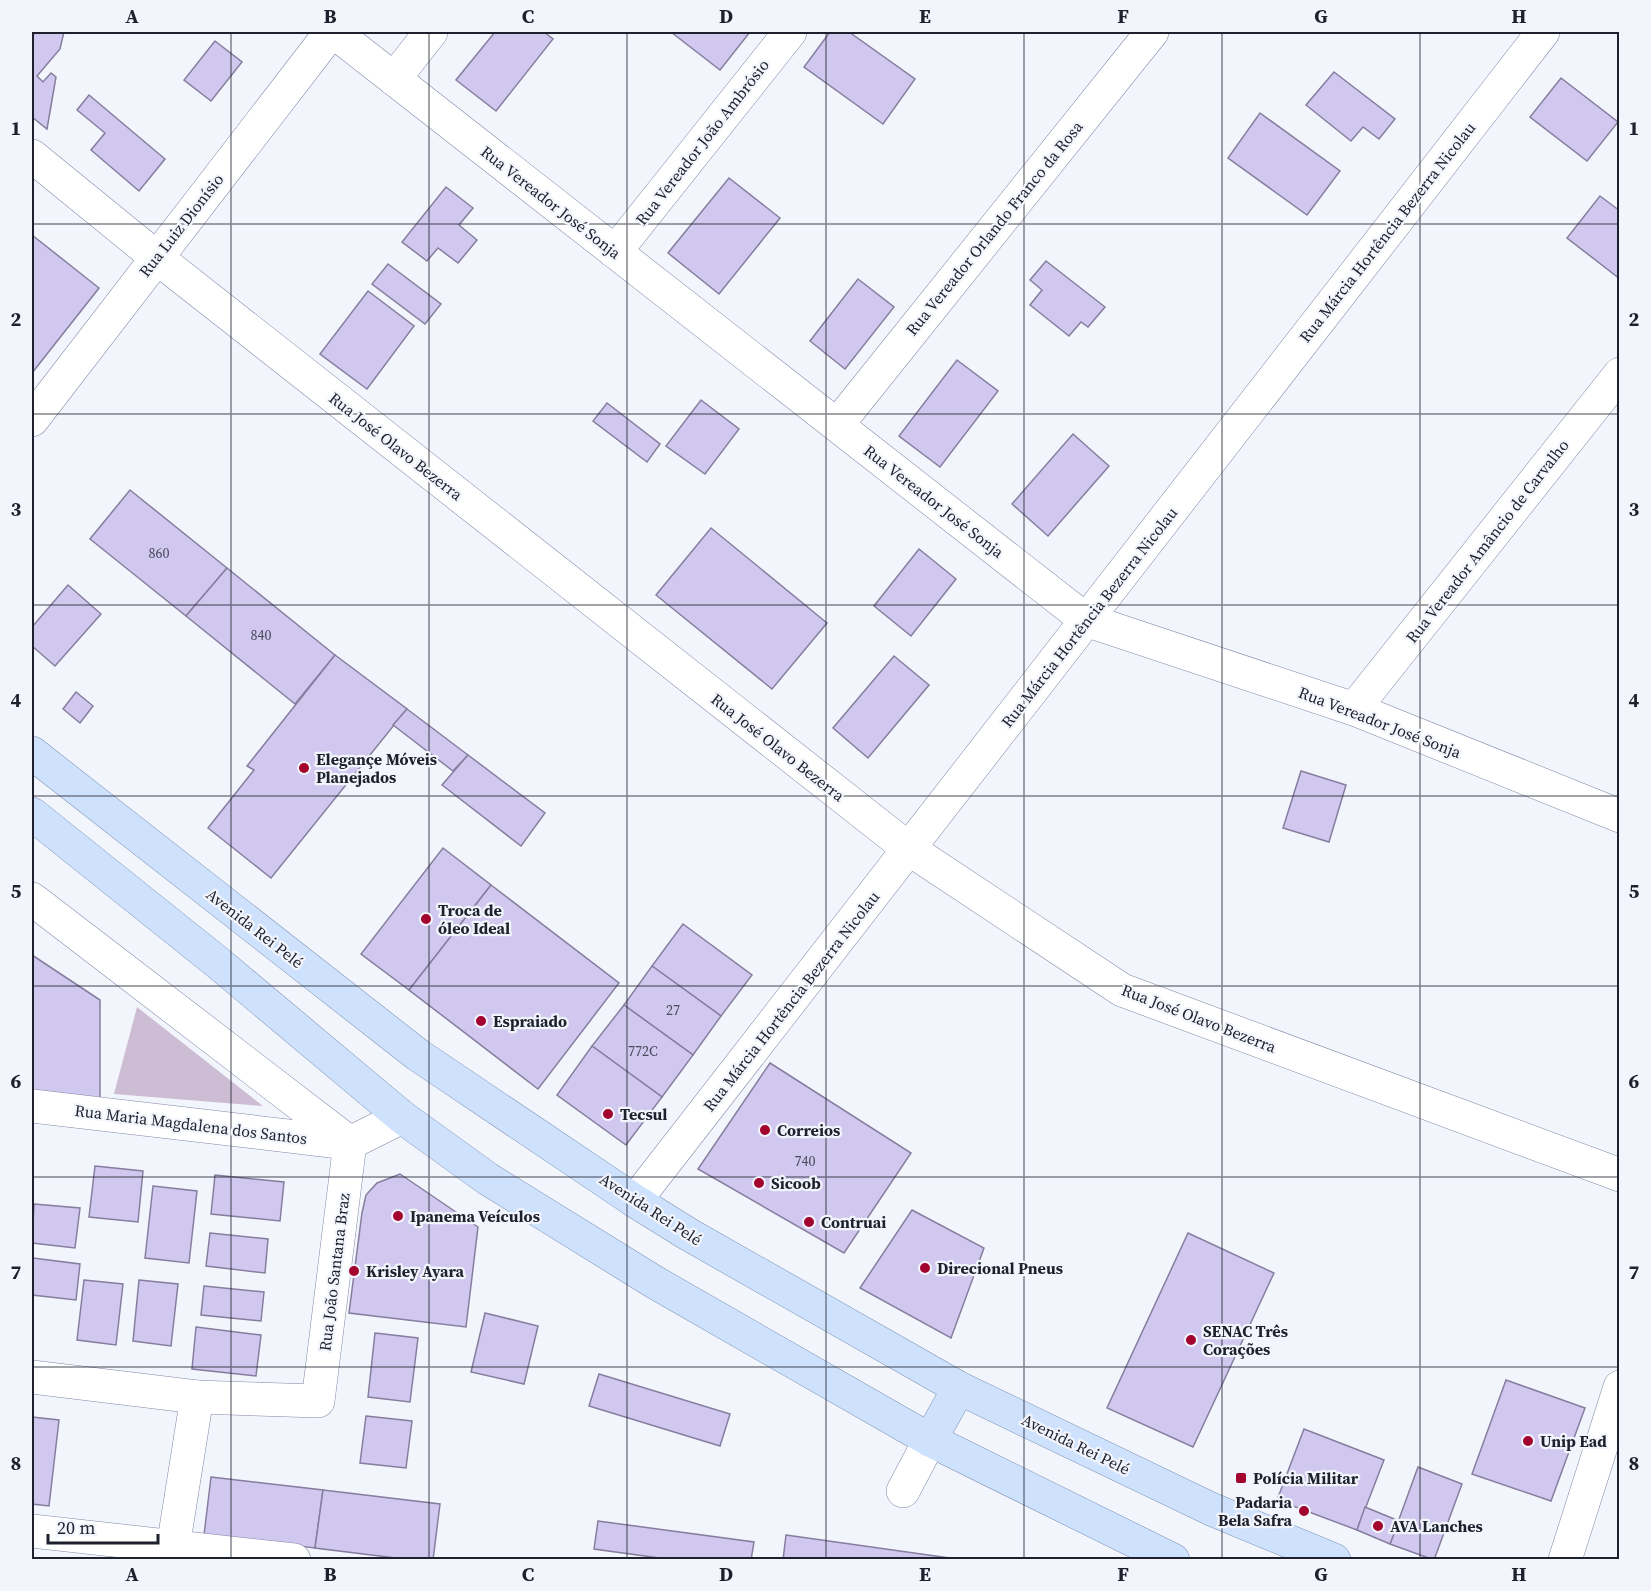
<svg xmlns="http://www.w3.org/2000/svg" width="1651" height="1591" font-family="'Source Serif 4',serif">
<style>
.green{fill:#cdbdd4}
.building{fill:#d1c8ef;stroke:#867e9e;stroke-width:1.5}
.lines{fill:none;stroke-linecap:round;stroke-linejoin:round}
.minor-casing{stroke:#8288a9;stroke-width:34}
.major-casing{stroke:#7c92b3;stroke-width:34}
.minor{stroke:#fff;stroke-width:33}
.major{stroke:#cee2fd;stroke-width:33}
.grid{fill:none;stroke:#1e202d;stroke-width:1.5;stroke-opacity:0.55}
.poi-dot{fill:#a2032f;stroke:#f3f5fc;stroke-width:2}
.labels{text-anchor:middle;stroke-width:4.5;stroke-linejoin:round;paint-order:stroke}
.number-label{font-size:14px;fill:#4b4a5e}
.street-label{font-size:16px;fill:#1e202d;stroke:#f3f5fc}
.poi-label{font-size:16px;font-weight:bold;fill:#1e202d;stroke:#f3f5fc;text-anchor:start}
.neatline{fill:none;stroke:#1e202d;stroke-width:2}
.grid-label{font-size:20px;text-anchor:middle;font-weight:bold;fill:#1e202d}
</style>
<rect width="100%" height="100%" fill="#f3f5fc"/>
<polygon class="green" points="137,1007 263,1106 114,1094"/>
<g class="building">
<polygon points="35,32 64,32 60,49 37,76 43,82 51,73 56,77 47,129 32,117 32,37"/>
<polygon points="495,32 544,32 553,39 496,111 456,80"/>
<polygon points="671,32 750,32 720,70"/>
<polygon points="830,32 849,32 915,79 883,124 804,67"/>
<polygon points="215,41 242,62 211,101 184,80"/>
<polygon points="1334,72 1395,119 1379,139 1363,127 1351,141 1306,105"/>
<polygon points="1561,78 1618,122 1587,161 1530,117"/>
<polygon points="89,95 165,159 139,191 91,150 105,133 77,110"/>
<polygon points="1260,113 1340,171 1307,215 1228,158"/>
<polygon points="729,178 780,218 719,294 668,253"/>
<polygon points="446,187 473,208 459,225 477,240 458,263 438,248 427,261 402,242"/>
<polygon points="1600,196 1620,211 1620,279 1567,238"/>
<polygon points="32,235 99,288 32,373"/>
<polygon points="1046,261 1105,307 1088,327 1081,322 1069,336 1030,305 1042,290 1030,280"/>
<polygon points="388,264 441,304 425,324 372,284"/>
<polygon points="858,279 894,307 845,369 810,341"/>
<polygon points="368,291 414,326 367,389 320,354"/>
<polygon points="957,360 998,391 940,467 899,436"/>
<polygon points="701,400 739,429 705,474 666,446"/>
<polygon points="607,403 660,444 647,462 593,421"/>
<polygon points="1073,434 1109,466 1048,536 1012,504"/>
<polygon points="130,490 227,568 186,616 90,539"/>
<polygon points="711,528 827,623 772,689 656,595"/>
<polygon points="919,549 956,579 911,636 874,606"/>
<polygon points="227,568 335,655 295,704 186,616"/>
<polygon points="68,585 101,614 55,666 32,646 32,627"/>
<polygon points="335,655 407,709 271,878 208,828 254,770 247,766"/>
<polygon points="894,656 929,685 868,758 833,728"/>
<polygon points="76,692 93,706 80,723 63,709"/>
<polygon points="407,709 468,755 453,771 393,725"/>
<polygon points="468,755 545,813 521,846 442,785"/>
<polygon points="1301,771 1346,785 1329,842 1283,828"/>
<polygon points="443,848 491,885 409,990 361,954"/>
<polygon points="491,885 619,983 538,1089 409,990"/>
<polygon points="683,924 752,975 721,1016 652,966"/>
<polygon points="32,955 100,1000 100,1101 32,1094"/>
<polygon points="652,966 721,1016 693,1055 624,1005"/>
<polygon points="624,1005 693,1055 662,1097 592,1046"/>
<polygon points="592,1046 662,1097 626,1145 557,1095"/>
<polygon points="770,1063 911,1153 844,1253 698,1169"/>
<polygon points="95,1166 143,1171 138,1222 89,1217"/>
<polygon points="400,1174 478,1227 466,1327 349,1313 362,1213 366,1195 377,1183"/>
<polygon points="215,1175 284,1182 280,1221 211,1214"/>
<polygon points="153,1186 197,1191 189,1263 145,1258"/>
<polygon points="34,1204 80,1208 75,1248 32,1243"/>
<polygon points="912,1210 984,1248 951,1338 860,1288"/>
<polygon points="210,1233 268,1239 265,1273 206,1266"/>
<polygon points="1188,1233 1274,1273 1193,1447 1107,1408"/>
<polygon points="33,1258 80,1264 76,1300 32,1295"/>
<polygon points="84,1280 123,1284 116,1345 77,1340"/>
<polygon points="139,1280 178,1284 171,1346 133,1341"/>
<polygon points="204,1286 264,1292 261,1321 201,1315"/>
<polygon points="485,1313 538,1326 524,1384 471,1372"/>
<polygon points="196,1327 261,1335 256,1376 192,1369"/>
<polygon points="375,1333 418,1338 410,1402 368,1397"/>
<polygon points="599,1374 730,1414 720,1446 589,1406"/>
<polygon points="1506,1380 1585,1408 1551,1501 1472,1474"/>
<polygon points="366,1416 412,1421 406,1468 360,1463"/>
<polygon points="32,1417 59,1420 49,1506 32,1504"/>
<polygon points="1304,1429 1384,1460 1357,1530 1277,1500"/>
<polygon points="1418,1467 1462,1484 1434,1560 1390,1544"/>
<polygon points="211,1477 323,1490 315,1548 204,1535"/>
<polygon points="323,1490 440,1504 433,1560 412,1560 315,1548"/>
<polygon points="1365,1507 1399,1521 1390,1544 1357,1530"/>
<polygon points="598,1521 754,1542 751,1560 674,1560 594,1549"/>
<polygon points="786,1535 964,1560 783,1560"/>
</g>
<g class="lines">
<g class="minor-casing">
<g id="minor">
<polyline points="334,32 1086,620 1354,709 1620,816"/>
<polyline points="394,79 431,32"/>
<polyline points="32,156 156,257 909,849 1122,990 1620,1175"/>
<polyline points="615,252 790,32"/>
<polyline points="32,420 331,32"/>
<polyline points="837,425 1152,32"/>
<polyline points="1354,709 1620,374"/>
<polyline points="32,899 350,1143"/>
<polyline points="32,1106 348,1143"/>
<polyline points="350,1143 402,1117"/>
<polyline points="635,1201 1543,32"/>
<polyline points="32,1377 197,1397 318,1401 350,1143"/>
<polyline points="903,1491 930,1440"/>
<polyline points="32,1531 294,1560"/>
<polyline points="171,1560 197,1397"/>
<polyline points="1565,1560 1620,1387"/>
</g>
</g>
<g class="major-casing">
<g id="major">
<polyline points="32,753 418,1055 635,1201 688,1234 959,1388 1211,1509 1334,1560"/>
<polyline points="32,814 217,962 402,1117 488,1179 656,1283 930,1440 1173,1560"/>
<polyline points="930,1440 959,1388"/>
</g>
</g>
<use href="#minor" class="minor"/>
<use href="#major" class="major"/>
</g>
<path class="grid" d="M 231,32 L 231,1560M 429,32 L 429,1560M 627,32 L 627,1560M 826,32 L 826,1560M 1024,32 L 1024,1560M 1222,32 L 1222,1560M 1420,32 L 1420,1560M 32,224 L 1620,224M 32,414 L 1620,414M 32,605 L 1620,605M 32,796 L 1620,796M 32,986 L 1620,986M 32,1177 L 1620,1177M 32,1367 L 1620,1367"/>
<g class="poi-dot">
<circle cx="304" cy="768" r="6"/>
<circle cx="426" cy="919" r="6"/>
<circle cx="481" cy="1021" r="6"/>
<circle cx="608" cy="1114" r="6"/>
<circle cx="765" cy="1130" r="6"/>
<circle cx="759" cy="1183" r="6"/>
<circle cx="398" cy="1216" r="6"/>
<circle cx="809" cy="1222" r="6"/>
<circle cx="925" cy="1268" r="6"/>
<circle cx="354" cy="1271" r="6"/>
<circle cx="1191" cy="1340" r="6"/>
<circle cx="1528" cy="1441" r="6"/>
<rect x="1235" y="1472" width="12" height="12" rx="3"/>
<circle cx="1304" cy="1511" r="6"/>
<circle cx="1378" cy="1526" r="6"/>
</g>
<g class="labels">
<g class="number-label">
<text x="159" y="558">860</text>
<text x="261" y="640">840</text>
<text x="673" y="1015">27</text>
<text x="643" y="1056">772C</text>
<text x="805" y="1166">740</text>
</g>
<g class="street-label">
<text transform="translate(702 142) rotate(-52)" y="6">Rua Vereador João Ambrósio</text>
<text transform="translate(551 202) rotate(38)" y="6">Rua Vereador José Sonja</text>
<text transform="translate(181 225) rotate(-52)" y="6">Rua Luiz Dionísio</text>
<text transform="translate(994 228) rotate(-51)" y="6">Rua Vereador Orlando Franco da Rosa</text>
<text transform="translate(1387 232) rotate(-52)" y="6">Rua Márcia Hortência Bezerra Nicolau</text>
<text transform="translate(396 446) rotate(38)" y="6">Rua José Olavo Bezerra</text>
<text transform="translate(934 501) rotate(38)" y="6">Rua Vereador José Sonja</text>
<text transform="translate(1487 541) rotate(-52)" y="6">Rua Vereador Amâncio de Carvalho</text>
<text transform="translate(1089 617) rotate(-52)" y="6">Rua Márcia Hortência Bezerra Nicolau</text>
<text transform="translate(1380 722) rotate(21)" y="6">Rua Vereador José Sonja</text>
<text transform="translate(778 747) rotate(38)" y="6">Rua José Olavo Bezerra</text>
<text transform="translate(255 928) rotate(38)" y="6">Avenida Rei Pelé</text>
<text transform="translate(791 1001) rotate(-52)" y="6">Rua Márcia Hortência Bezerra Nicolau</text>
<text transform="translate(1199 1018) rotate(21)" y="6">Rua José Olavo Bezerra</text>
<text transform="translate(191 1124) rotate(7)" y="6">Rua Maria Magdalena dos Santos</text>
<text transform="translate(651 1209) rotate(33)" y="6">Avenida Rei Pelé</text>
<text transform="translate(334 1272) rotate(-83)" y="6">Rua João Santana Braz</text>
<text transform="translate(1076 1444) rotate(26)" y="6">Avenida Rei Pelé</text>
</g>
<g class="poi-label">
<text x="316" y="765">Elegançe Móveis<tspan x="316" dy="18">Planejados</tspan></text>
<text x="438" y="916">Troca de<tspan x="438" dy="18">óleo Ideal</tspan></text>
<text x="493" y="1027">Espraiado</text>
<text x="620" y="1120">Tecsul</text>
<text x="777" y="1136">Correios</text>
<text x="771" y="1189">Sicoob</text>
<text x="410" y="1222">Ipanema Veículos</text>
<text x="821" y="1228">Contruai</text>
<text x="937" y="1274">Direcional Pneus</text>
<text x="366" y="1277">Krisley Ayara</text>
<text x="1203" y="1337">SENAC Três<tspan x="1203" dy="18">Corações</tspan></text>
<text x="1540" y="1447">Unip Ead</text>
<text x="1253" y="1484">Polícia Militar</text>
<text x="1292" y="1508" text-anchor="end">Padaria<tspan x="1292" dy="18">Bela Safra</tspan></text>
<text x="1390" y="1532">AVA Lanches</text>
</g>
</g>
<rect width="1651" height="1591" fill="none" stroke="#f3f5fc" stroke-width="66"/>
<path d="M48 1534v9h110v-9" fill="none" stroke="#1e202d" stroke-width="3"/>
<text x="57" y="1534" font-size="18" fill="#1e202d" stroke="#f3f5fc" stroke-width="4.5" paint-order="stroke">20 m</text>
<rect x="33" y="33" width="1585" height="1525" class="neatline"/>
<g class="grid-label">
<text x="132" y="23">A</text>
<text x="330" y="23">B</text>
<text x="528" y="23">C</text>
<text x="726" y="23">D</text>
<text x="925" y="23">E</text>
<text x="1123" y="23">F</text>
<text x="1321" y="23">G</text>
<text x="1519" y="23">H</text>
<text x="16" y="135">1</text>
<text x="1634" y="135">1</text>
<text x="16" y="326">2</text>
<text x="1634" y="326">2</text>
<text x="16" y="516">3</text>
<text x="1634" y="516">3</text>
<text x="16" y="707">4</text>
<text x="1634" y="707">4</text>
<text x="16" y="898">5</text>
<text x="1634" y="898">5</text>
<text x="16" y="1088">6</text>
<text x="1634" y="1088">6</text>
<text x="16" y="1279">7</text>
<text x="1634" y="1279">7</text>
<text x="16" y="1470">8</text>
<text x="1634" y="1470">8</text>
<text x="132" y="1581">A</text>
<text x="330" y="1581">B</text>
<text x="528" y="1581">C</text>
<text x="726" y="1581">D</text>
<text x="925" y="1581">E</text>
<text x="1123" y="1581">F</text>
<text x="1321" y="1581">G</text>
<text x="1519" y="1581">H</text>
</g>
</svg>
